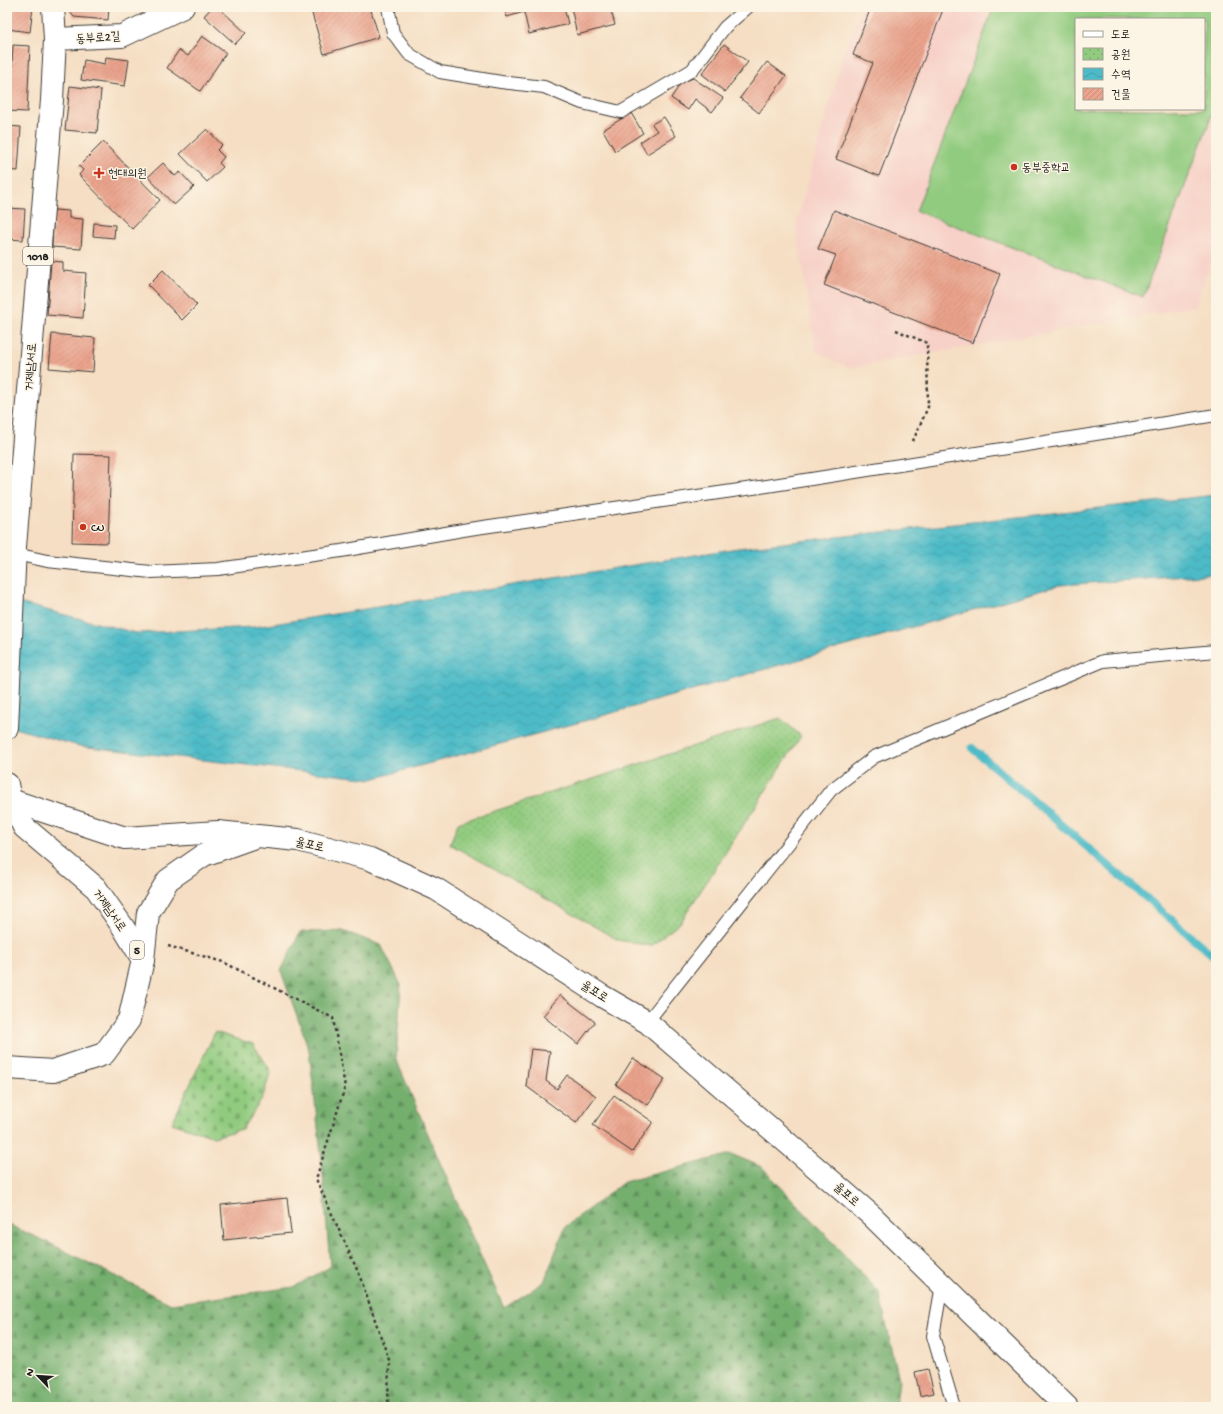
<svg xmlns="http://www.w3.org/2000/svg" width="1223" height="1414" font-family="'Gochi Hand','Poor Story',sans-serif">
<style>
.built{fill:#f7d1c8;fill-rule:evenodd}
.forest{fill:url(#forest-firs);stroke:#486645}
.cemetery{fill:url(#cemetery-stones);stroke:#56744e}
.park{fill:url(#park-dots);stroke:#56744e}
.pitch{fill:#91cb7f;stroke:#56744e;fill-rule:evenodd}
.water{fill:url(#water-waves);stroke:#346c72}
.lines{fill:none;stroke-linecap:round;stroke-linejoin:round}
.stream{stroke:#4dbbc7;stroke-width:8}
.building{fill:url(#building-hatch)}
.lane-casing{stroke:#3d3935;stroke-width:14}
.street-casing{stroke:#3d3935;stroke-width:24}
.secondary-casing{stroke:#3d3935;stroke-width:24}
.primary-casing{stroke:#3d3935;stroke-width:24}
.path{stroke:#3d3935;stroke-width:2.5;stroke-dasharray:3 3;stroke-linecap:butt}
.lane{stroke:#fff;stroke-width:12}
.street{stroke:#fff;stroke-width:22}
.secondary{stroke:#fff;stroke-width:22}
.primary{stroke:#fff;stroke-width:22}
.poi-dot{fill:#c8321e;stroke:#fcf5e5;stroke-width:1.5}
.labels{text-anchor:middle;stroke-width:3;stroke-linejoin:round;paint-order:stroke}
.shield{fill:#fcf5e5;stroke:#5f5d58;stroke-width:1}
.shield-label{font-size:11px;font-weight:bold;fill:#1c1c1c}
.street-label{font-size:12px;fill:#1c1c1c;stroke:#fcf5e5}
.poi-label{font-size:12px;fill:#1c1c1c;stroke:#fcf5e5;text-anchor:start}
</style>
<defs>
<pattern id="forest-firs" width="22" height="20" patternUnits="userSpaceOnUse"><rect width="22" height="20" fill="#74af6e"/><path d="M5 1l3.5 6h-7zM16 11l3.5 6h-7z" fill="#5e8e5a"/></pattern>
<pattern id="cemetery-stones" width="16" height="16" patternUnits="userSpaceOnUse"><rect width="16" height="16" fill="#91cb7f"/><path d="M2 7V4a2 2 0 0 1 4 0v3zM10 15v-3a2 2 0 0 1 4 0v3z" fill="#7cae6d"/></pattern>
<pattern id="park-dots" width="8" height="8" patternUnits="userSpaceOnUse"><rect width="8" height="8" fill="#91cb7f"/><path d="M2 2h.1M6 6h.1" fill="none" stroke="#7cae6d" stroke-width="1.8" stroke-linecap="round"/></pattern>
<pattern id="water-waves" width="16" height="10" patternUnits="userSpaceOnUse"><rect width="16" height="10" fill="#4dbbc7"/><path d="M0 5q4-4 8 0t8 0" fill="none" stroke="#43a0aa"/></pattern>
<pattern id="building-hatch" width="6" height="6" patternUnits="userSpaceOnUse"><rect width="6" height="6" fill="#eaa38c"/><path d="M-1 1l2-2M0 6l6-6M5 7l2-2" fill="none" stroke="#c88c78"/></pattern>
</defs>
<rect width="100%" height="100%" fill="#fcf5e5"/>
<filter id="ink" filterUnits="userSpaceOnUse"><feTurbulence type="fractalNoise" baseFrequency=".025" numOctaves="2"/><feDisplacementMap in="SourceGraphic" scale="8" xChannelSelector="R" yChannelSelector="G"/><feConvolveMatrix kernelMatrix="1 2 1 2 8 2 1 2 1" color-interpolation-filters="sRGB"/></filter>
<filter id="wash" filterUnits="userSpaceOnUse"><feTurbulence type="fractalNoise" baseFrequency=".012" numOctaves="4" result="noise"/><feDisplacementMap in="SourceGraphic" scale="16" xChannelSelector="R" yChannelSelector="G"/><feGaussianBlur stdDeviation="0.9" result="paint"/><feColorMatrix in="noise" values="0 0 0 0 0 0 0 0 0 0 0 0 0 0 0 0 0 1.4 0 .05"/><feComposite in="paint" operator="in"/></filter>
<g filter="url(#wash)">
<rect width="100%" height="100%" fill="#f5dec3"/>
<path class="built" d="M 862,7 L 1216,7 L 1216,250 L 1195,306 L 851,368 L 816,352 L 796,225 L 843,54 ZM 1076,19 L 1204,19 L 1204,109 L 1076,109 Z"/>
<polygon class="forest" points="343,931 381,945 401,985 396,1059 468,1228 504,1308 544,1282 565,1227 624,1182 731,1154 762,1167 879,1292 899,1379 896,1407 7,1407 7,1224 47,1242 171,1304 294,1287 330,1267 322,1162 309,1050 281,971 300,932"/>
<polygon class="cemetery" points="215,1032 253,1044 271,1071 262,1099 242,1129 214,1137 172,1123"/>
<polygon class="park" points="780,718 801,736 680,923 651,946 618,940 450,844 458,823"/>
<path class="pitch" d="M 994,7 L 1216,7 L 1216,104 L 1143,297 L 916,211 ZM 1076,19 L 1204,19 L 1204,109 L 1076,109 Z"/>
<polygon class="water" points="1216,495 1216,574 1060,585 584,721 372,779 79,746 7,726 7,600 136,633 255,627 738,548"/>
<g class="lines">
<polyline class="stream" points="972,748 1216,958"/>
</g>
<g id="blocks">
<g class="building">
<polygon points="10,7 33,7 30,32 7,29 7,8 10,9"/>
<polygon points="66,7 109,7 108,20 74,17"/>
<polygon points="212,7 218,7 246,33 235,44 204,16"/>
<polygon points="310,7 370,7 379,37 324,54"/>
<polygon points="504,7 564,7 568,24 529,34 524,12 507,17"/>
<polygon points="571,7 610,7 615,25 577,35"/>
<polygon points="871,7 944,7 879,176 836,159 873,63 853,55"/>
<polygon points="202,36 226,53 200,91 167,68 179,50 188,56"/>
<polygon points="724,44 748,62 725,92 702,74"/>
<polygon points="13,45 30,46 27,112 7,111 7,86 11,86"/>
<polygon points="106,57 129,60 125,86 81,80 84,60 105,64"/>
<polygon points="767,62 786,76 759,113 740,98"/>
<polygon points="693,78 723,98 712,112 695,99 688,110 671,98 681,83"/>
<polygon points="70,86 101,90 97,133 65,130"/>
<polygon points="631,113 643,133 615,151 603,130"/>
<polygon points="664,117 676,136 647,154 640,142 657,131 652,124"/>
<polygon points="7,126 21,127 18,171 7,170"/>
<polygon points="207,129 222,145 217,150 224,157 219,163 223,167 207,182 180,154"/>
<polygon points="103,142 160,200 132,229 79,175 83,170 79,166"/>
<polygon points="163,163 175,176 180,172 194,187 174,205 148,177"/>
<polygon points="7,208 25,209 23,240 7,239"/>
<polygon points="54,210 69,211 69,218 83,219 81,249 52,247"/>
<polygon points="834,210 1000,274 973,343 824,285 836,255 818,249"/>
<polygon points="94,223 115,225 114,238 93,236"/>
<polygon points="51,261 63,262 63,271 86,273 83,318 47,315"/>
<polygon points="163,270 197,305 182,320 148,285"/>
<polygon points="52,334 95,338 93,372 49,368"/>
<polygon points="74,454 111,455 108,543 72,542"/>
<polygon points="560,995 595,1022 578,1044 543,1016"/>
<polygon points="531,1049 550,1051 546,1081 557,1089 567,1075 596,1096 576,1123 526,1086"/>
<polygon points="633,1058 665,1079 648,1105 616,1085"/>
<polygon points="614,1095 653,1122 632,1152 593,1125"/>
<polygon points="287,1198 291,1233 224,1240 221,1205"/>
<polygon points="928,1369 934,1393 920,1396 915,1372"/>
</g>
</g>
</g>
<g filter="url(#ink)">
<use href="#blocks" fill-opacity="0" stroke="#3d3935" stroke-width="1"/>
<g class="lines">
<g class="lane-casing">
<g id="lane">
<polyline points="388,7 393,33 409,54 440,72 501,82 544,87 582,103 621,112 692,70 725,27 748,7"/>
<polyline points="16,554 47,561 151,572 218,569 341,551 469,529 767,486 1216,415"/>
<polyline points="647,1022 831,790 874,757 1103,661 1216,651"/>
<polyline points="942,1285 933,1336 954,1407"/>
</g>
</g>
<g class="street-casing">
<polyline id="street" points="55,39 122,36 183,7"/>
</g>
<g class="secondary-casing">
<g id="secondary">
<polyline points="10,800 125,838 218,832 298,840 370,859 436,889 602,996 647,1022 871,1215 1067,1407"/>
<polyline points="143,960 148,913 168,880 204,855 252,838"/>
</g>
</g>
<g class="primary-casing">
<g id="primary">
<polyline points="7,728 15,547 52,100 55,39 53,7"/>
<polyline points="7,784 10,800 24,827 96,888 123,927 143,960 129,1020 104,1054 53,1071 7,1068"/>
</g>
</g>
<g class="path">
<polyline points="896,330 927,343 928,407 912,443"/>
<polyline points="168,946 223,962 333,1018 345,1087 316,1179 359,1274 389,1360 388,1407"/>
</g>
<use href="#lane" class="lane"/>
<use href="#street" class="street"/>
<use href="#secondary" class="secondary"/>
<use href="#primary" class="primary"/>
</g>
</g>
<g class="poi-dot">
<circle cx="1014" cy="167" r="4"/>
<path d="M97 167h4v4h4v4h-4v4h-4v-4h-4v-4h4z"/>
<circle cx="83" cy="527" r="4"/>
</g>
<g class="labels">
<g class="shield">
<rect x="23" y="247" width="30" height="18" rx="3"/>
<rect x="130" y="941" width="14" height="18" rx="3"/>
</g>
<g class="shield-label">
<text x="38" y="260">1018</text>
<text x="137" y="954">5</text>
</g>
<g class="street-label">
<text transform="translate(98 37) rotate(-4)" y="4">동부로2길</text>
<text transform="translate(30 367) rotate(-86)" y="4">거제남서로</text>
<text transform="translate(310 844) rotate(13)" y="4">율포로</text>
<text transform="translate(110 910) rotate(55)" y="4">거제남서로</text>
<text transform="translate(595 991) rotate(32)" y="4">율포로</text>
<text transform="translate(847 1194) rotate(41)" y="4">율포로</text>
</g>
<g class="poi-label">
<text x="1022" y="171">동부중학교</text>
<text x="108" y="177">현대의원</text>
<text x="91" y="531">CU</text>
</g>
</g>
<rect width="1223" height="1414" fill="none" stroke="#fcf5e5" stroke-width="24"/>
<rect x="1075" y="18" width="130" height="92" fill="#fcf5e5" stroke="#a29e95"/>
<rect x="1083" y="31" width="20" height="6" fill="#ffffff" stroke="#a29e95"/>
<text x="1111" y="38" font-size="12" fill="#1c1c1c">도로</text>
<rect x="1083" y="48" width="20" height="12" fill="url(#park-dots)" stroke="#a29e95"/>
<text x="1111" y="58" font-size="12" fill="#1c1c1c">공원</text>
<rect x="1083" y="68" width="20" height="12" fill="url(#water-waves)" stroke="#a29e95"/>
<text x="1111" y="78" font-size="12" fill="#1c1c1c">수역</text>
<rect x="1083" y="88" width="20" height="12" fill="url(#building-hatch)" stroke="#a29e95"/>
<text x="1111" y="98" font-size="12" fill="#1c1c1c">건물</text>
<g transform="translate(38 1376) rotate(295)" stroke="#fcf5e5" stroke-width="3" paint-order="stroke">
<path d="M0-3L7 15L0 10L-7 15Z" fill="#1c1c1c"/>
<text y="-6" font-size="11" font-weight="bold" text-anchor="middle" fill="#1c1c1c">N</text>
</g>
</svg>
